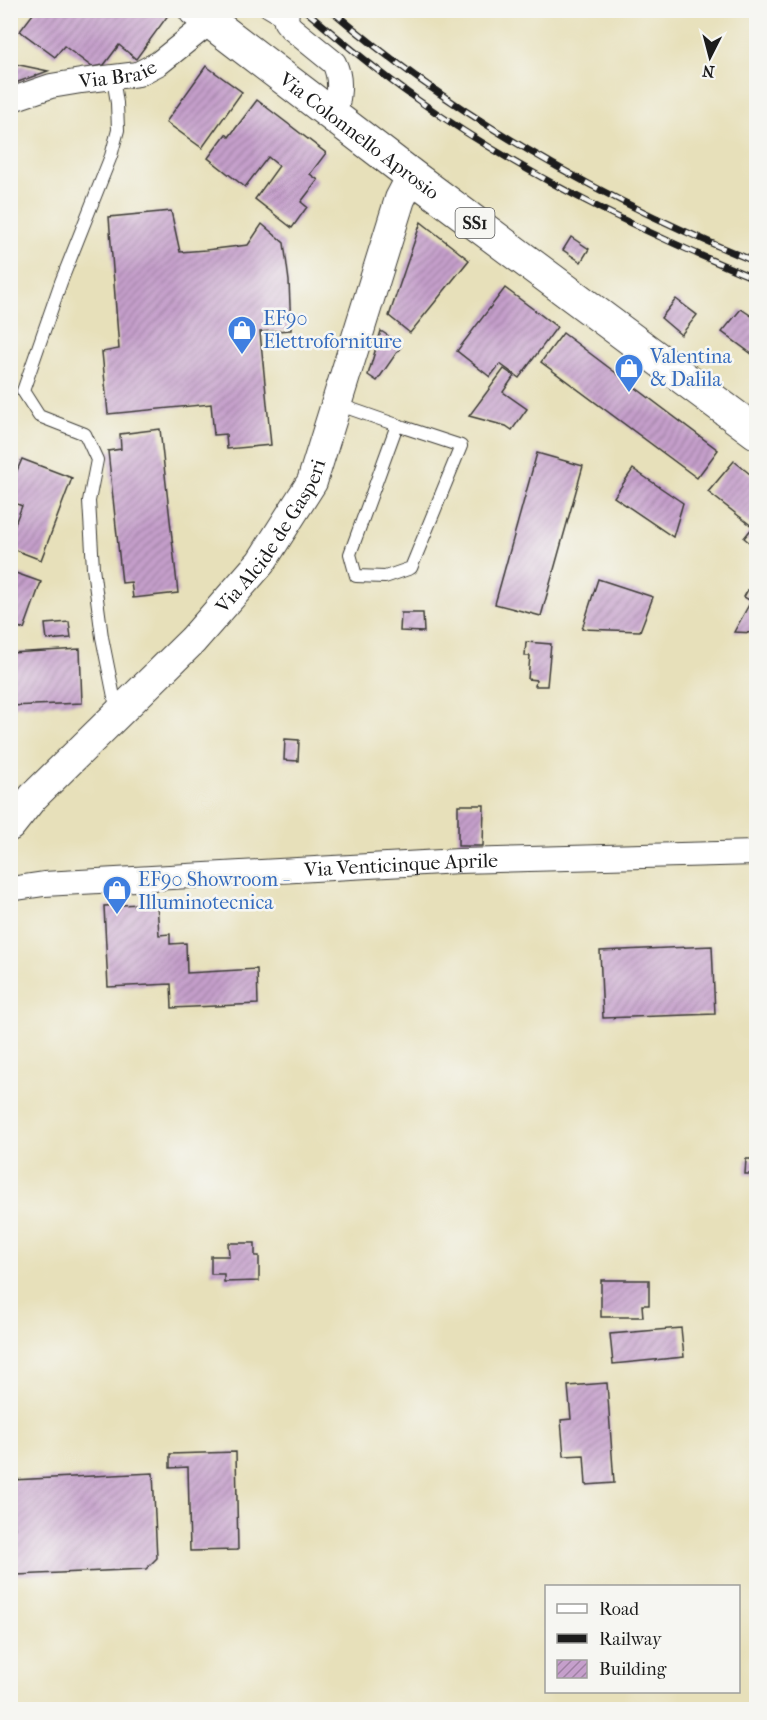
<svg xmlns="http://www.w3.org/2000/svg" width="767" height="1720" font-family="'IM FELL French Canon',serif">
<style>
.building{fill:url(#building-hatch)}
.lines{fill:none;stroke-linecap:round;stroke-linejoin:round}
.service-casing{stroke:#3a3934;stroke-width:14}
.minor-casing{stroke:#3a3934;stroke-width:26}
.tertiary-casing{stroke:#3a3934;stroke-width:32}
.primary-casing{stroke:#3a3934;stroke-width:35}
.service{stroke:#fff;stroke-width:12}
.minor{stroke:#fff;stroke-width:24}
.tertiary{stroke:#fff;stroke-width:30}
.primary{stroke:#fff;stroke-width:33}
.rail-casing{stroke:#1c1c1c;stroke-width:7}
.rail{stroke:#f6f6f2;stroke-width:4.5;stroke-dasharray:14;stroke-linecap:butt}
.labels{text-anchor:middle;stroke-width:5;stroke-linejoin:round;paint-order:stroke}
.shield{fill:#f6f6f2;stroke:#5d5d5c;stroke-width:1.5}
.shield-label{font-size:18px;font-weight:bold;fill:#1c1c1c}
.street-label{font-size:20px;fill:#1c1c1c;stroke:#f6f6f2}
.shop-label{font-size:20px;fill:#366cbe;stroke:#f6f6f2;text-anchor:start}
</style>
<defs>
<pattern id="building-hatch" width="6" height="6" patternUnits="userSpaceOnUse" patternTransform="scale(1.5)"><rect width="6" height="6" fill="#c59fcb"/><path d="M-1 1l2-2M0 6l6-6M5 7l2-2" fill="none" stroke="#9f81a4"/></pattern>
</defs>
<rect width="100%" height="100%" fill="#f6f6f2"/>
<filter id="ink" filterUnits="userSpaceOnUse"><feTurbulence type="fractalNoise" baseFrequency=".0167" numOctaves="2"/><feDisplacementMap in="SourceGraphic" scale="12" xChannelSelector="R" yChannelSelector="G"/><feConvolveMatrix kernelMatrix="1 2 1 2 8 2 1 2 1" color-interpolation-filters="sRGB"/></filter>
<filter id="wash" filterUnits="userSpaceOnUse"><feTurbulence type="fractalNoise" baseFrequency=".008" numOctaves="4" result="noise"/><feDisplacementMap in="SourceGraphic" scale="24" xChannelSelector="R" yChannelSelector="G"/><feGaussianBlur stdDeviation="1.35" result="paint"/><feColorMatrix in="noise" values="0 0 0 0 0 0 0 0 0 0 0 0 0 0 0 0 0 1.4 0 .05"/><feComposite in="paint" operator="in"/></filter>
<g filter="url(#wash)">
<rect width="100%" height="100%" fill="#e7e0ba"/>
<g id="blocks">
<g class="building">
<polygon points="36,10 164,10 169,14 136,59 119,45 104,65 92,67 64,46 55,57 20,31"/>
<polygon points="10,63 48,71 10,85"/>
<polygon points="206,66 242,92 202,148 166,122"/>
<polygon points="257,100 326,153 310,174 318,180 301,202 307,207 292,228 255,199 279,166 268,157 245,187 208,158 226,134 229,137"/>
<polygon points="171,211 180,252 206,250 248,245 262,224 284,243 289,281 291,330 260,332 271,445 227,449 226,434 214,435 211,404 108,414 102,352 119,349 109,217"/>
<polygon points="421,222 469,260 410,333 389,316"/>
<polygon points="571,237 589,249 581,262 563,250"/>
<polygon points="505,288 557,327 519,378 500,364 490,377 457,351"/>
<polygon points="676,299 697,315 681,335 661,318"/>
<polygon points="741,309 756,319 756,357 722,332"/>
<polygon points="381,331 402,345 377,381 368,375"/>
<polygon points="563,333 718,450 697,478 541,362"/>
<polygon points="504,369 514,376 503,392 527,409 512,430 506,426 469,416"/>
<polygon points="160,429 178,593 133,598 131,582 122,583 108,451 121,449 120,434"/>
<polygon points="537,453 583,466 541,616 495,604"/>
<polygon points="22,459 72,478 41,560 10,548 10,536 22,506 10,501 10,487"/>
<polygon points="734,461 756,479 756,548 744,538 753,527 708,492"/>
<polygon points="633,469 683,503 673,537 614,497"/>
<polygon points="10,571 41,582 24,629 10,624"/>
<polygon points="756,575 756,633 734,632 751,601 744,597"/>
<polygon points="598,579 653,597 640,631 582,629"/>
<polygon points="401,613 423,613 424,632 400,631"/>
<polygon points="69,622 71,638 47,640 45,624"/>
<polygon points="526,642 551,644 547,686 535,686 536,680 528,679 530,656 525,656"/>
<polygon points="80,649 82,703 10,706 10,653"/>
<polygon points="285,739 299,740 298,761 284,760"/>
<polygon points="458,805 484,805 483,846 458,846"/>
<polygon points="157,903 159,935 170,934 170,944 186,943 187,973 257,969 258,1004 172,1008 171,984 108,987 104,906"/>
<polygon points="712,946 715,1014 603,1018 600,951"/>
<polygon points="746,1159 756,1159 755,1174 745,1174"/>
<polygon points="228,1243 255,1243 255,1256 259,1256 259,1281 224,1282 224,1274 211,1274 211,1256 229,1256"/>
<polygon points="601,1280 649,1280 649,1305 642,1305 643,1317 601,1317"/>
<polygon points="681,1328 684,1357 613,1364 610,1334"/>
<polygon points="607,1383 614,1483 586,1485 584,1455 564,1456 561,1420 571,1419 568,1386"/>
<polygon points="236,1452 238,1550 190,1551 188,1467 170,1468 170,1454"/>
<polygon points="153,1473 157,1558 146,1569 17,1575 12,1480"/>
</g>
</g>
</g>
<g filter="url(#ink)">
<use href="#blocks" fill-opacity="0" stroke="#3a3934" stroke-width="1.5"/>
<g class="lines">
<g class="service-casing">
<g id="service">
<polyline points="266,10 286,22"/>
<polyline points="113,78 117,103 118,130 111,156 61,282 23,391 39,416 85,434 97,460 89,501 93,568 102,637 117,712"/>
<polyline points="337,404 397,425 350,554 356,576 385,577 411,568 461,446 397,425"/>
</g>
</g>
<g class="minor-casing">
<g id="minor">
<path d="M 287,10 L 286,22 L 291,28 L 334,63 C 343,81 338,98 335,117"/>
<path id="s1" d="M 10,100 L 51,86 L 81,81 L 138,74 L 159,63 L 210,22"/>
<path id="s2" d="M 10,889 L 44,884 L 459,861 L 756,853"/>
</g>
</g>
<g class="tertiary-casing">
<g id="tertiary">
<path id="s3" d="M 10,826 L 33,797 L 193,640 L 261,562 L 312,482 L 400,199 L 412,176"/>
</g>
</g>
<g class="primary-casing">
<g id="primary">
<path id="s4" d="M 195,10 L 412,176 L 756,432"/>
</g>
</g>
<use href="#service" class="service"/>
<use href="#minor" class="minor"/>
<use href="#tertiary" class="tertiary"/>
<use href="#primary" class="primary"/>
<g class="rail-casing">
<g id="rail">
<path d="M 305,10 C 341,41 377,71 415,98 C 520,173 638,230 756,279"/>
<path d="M 331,10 C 457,118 604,200 756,262"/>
</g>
</g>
<use href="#rail" class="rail"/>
</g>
</g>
<defs>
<g id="shop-pin" transform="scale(1.5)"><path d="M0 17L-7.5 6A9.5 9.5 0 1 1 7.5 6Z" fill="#3f7fe0" stroke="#f6f6f2"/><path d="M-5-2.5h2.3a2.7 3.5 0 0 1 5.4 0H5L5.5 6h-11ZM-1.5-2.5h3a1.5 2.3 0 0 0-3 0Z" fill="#fff"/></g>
</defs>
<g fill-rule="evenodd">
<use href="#shop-pin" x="242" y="330"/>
<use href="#shop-pin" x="629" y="368"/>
<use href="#shop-pin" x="117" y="890"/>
</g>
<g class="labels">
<rect class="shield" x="455.5" y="208" width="39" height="30" rx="4.5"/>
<g class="shield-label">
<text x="475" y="229">SS1</text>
</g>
<g class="street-label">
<text dy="7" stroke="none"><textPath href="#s1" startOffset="111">Via Braie</textPath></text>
<text dy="7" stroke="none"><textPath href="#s4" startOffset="207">Via Colonnello Aprosio</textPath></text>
<text dy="7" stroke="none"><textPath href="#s3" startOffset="392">Via Alcide de Gasperi</textPath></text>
<text dy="7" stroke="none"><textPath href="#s2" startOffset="392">Via Venticinque Aprile</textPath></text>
</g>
<g class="shop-label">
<text x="263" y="325">EF90<tspan x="263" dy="23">Elettroforniture</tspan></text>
<text x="650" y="363">Valentina<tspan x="650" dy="23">&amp; Dalila</tspan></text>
<text x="138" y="886">EF90 Showroom -<tspan x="138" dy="23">Illuminotecnica</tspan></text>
</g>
</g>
<rect width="767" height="1720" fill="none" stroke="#f6f6f2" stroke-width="36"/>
<rect x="545" y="1585" width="195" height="108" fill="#f6f6f2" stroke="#9f9f9c" stroke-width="1.5"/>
<rect x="557" y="1604" width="30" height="9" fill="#ffffff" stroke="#9f9f9c" stroke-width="1.5"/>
<text x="599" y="1615" font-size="18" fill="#1c1c1c">Road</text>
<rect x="557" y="1634" width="30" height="9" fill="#1c1c1c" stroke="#9f9f9c" stroke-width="1.5"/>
<text x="599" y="1645" font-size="18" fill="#1c1c1c">Railway</text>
<rect x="557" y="1660" width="30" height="18" fill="url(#building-hatch)" stroke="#9f9f9c" stroke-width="1.5"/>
<text x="599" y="1675" font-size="18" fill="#1c1c1c">Building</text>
<g transform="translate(710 57) rotate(186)" stroke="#f6f6f2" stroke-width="4.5" paint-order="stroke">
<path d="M0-4.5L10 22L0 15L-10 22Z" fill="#1c1c1c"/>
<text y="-9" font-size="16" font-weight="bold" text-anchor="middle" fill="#1c1c1c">N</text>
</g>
</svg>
